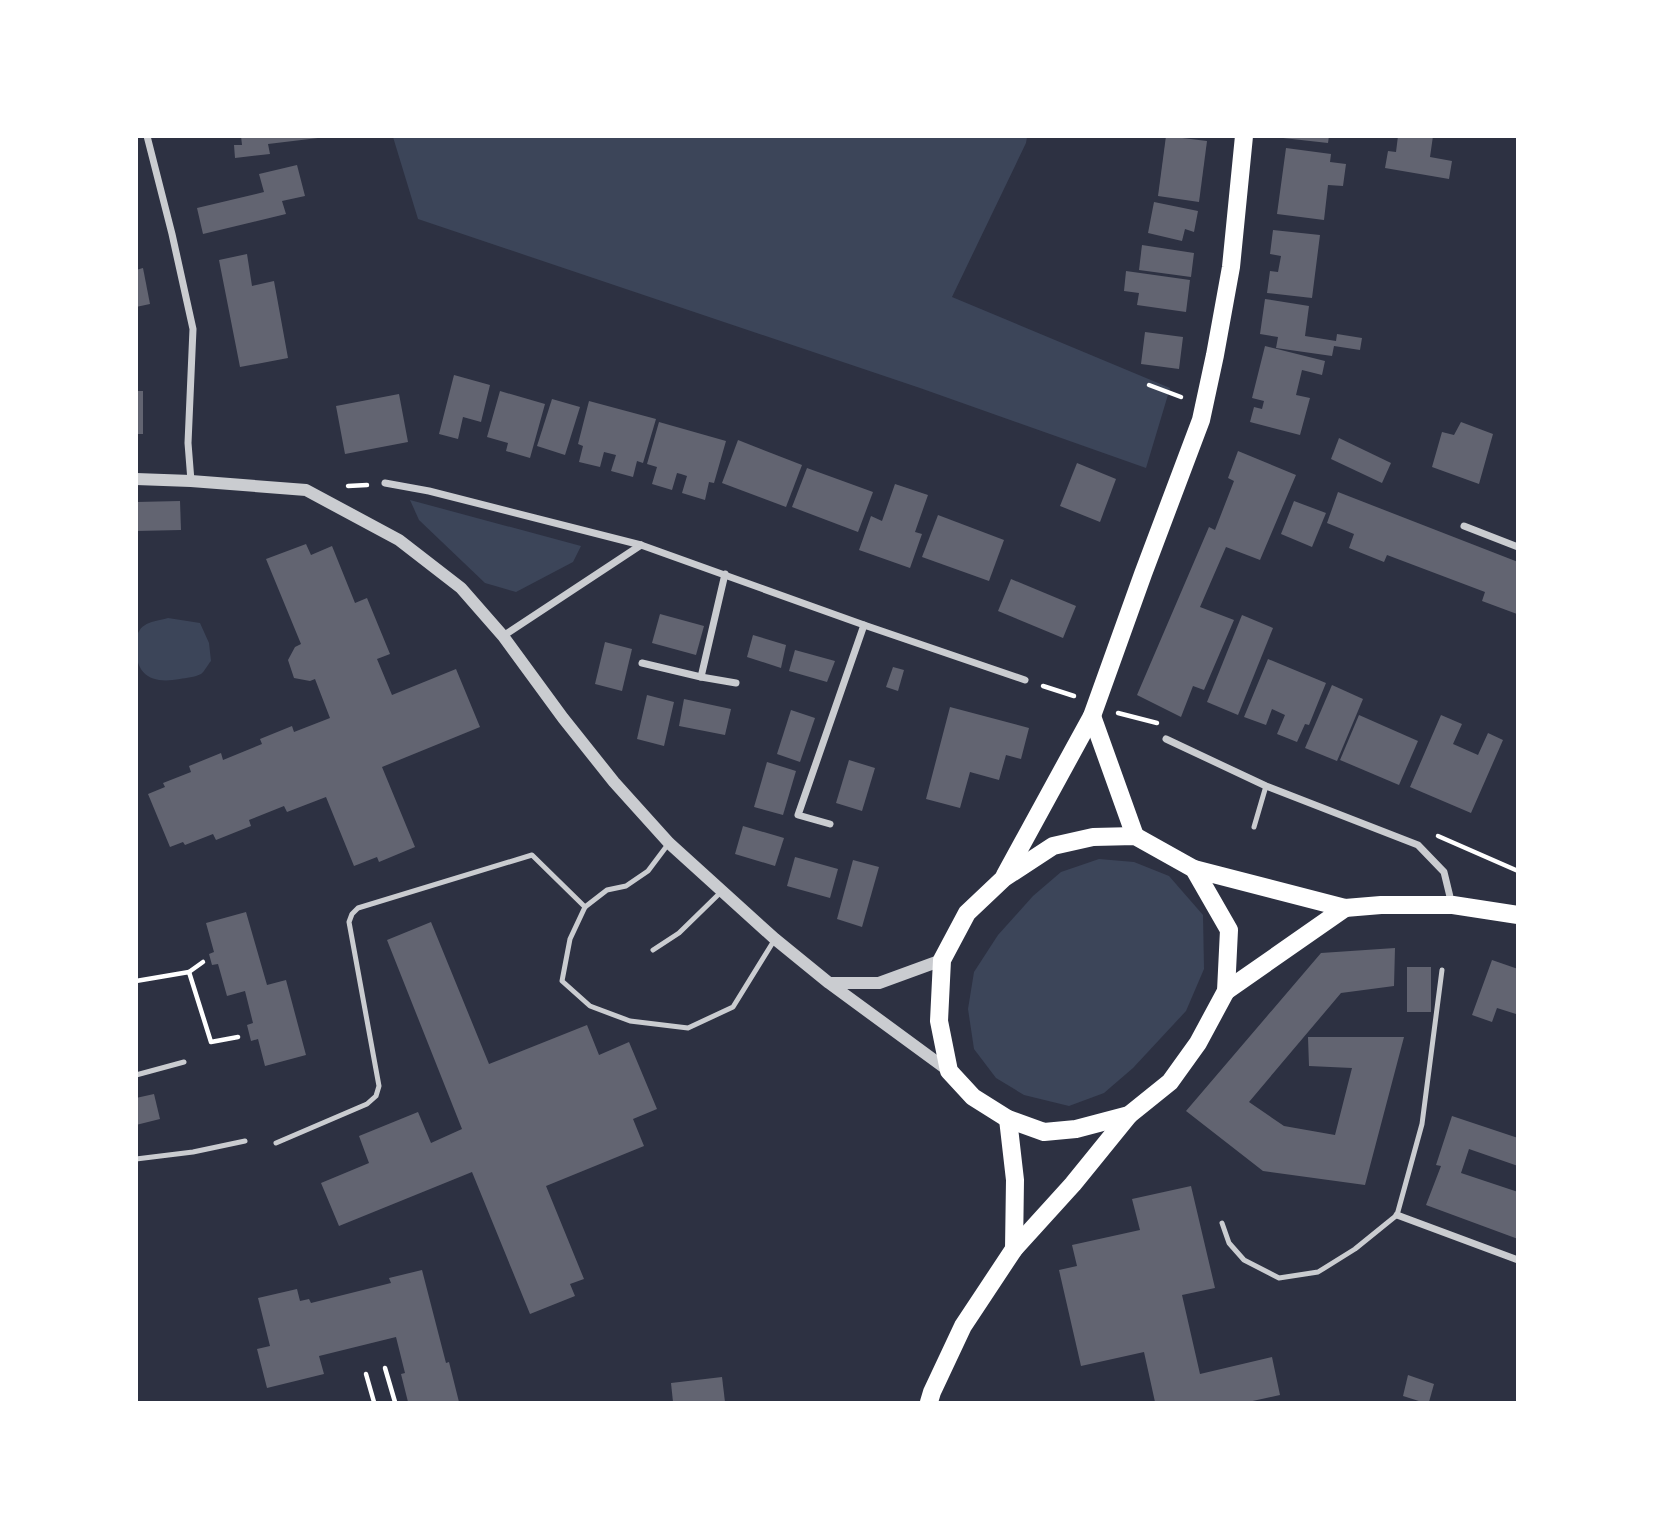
<svg xmlns="http://www.w3.org/2000/svg" width="1654" height="1539" font-family="Barlow,sans-serif">
<style>
.green{fill:#3c4559}
.building{fill:#626471}
.lines{fill:none;stroke-linecap:round;stroke-linejoin:round}
.path{stroke:#fff;stroke-width:4.5}
.service{stroke:#caccd0;stroke-width:5}
.minor{stroke:#caccd0;stroke-width:7}
.tertiary{stroke:#caccd0;stroke-width:12}
.primary{stroke:#fff;stroke-width:18}
</style>
<rect width="100%" height="100%" fill="#2d3142"/>
<g class="green">
<polygon points="393,137 1027,137 1026,143 952,297 1170,388 1146,468 920,388 418,219"/>
<polygon points="410,500 581,546 573,562 516,592 485,583 419,520"/>
<path d="M 168,618 L 200,623 L 209,643 L 211,661 C 208,664 205,671 201,674 C 195,677 186,678 180,679 C 152,684 136,676 136,647 C 136,623 148,623 168,618 Z"/>
<polygon points="1099,859 1134,862 1169,876 1203,915 1204,969 1186,1011 1133,1068 1104,1093 1069,1106 1024,1095 996,1078 974,1049 968,1009 974,972 998,935 1033,896 1061,872"/>
</g>
<g class="building">
<polygon points="241,136 318,136 318,138 268,144 270,154 235,158 234,145 242,145"/>
<polygon points="1166,136 1207,141 1199,202 1158,196"/>
<polygon points="1283,136 1329,136 1328,143 1283,138"/>
<polygon points="1398,136 1433,136 1430,157 1452,161 1449,179 1385,168 1388,151 1396,152"/>
<polygon points="1286,148 1331,154 1330,162 1346,164 1343,186 1328,185 1324,220 1277,214"/>
<polygon points="297,165 305,196 282,201 286,214 203,234 197,208 264,192 259,174"/>
<polygon points="1154,202 1198,211 1194,232 1185,229 1182,241 1148,233"/>
<polygon points="1273,230 1320,235 1312,298 1267,293 1270,271 1278,272 1281,256 1270,254"/>
<polygon points="1142,245 1194,253 1191,277 1139,270"/>
<polygon points="247,254 252,286 274,281 288,358 240,367 219,260"/>
<polygon points="143,268 150,304 136,307 136,270"/>
<polygon points="1126,271 1190,280 1186,312 1137,305 1139,293 1124,291"/>
<polygon points="1265,299 1309,306 1305,336 1336,341 1337,334 1362,338 1360,350 1334,346 1332,356 1276,348 1278,337 1260,334"/>
<polygon points="1145,332 1183,337 1179,369 1141,364"/>
<polygon points="1265,346 1325,361 1322,375 1302,370 1296,395 1310,398 1300,435 1250,422 1254,407 1262,409 1264,401 1252,398"/>
<polygon points="454,375 490,385 481,422 463,417 458,439 439,434"/>
<rect x="136" y="391" width="7" height="43"/>
<polygon points="500,391 545,404 530,458 506,451 508,443 487,437"/>
<polygon points="399,394 408,442 345,454 336,406"/>
<polygon points="552,399 580,407 565,455 537,446"/>
<polygon points="589,401 656,419 643,463 637,461 633,477 611,471 616,455 604,452 600,467 579,462 583,446 578,444"/>
<polygon points="659,422 726,441 714,483 709,482 705,500 682,493 687,476 681,474 677,473 672,490 652,484 657,467 647,464"/>
<polygon points="1461,422 1493,434 1479,484 1432,467 1442,432 1454,435"/>
<polygon points="1339,438 1391,463 1382,483 1331,459"/>
<polygon points="738,440 802,465 786,507 722,483"/>
<polygon points="1238,451 1296,475 1260,560 1226,547 1200,607 1234,620 1204,690 1193,686 1181,717 1137,695 1209,527 1215,530 1234,481 1228,478"/>
<polygon points="1077,463 1116,479 1100,522 1060,506"/>
<polygon points="807,468 873,492 858,532 792,507"/>
<polygon points="895,484 928,495 915,532 922,534 910,568 859,550 871,516 882,521"/>
<polygon points="1338,492 1518,562 1517,614 1482,601 1485,592 1387,555 1384,562 1349,548 1354,534 1327,523"/>
<polygon points="180,501 181,530 136,531 136,502"/>
<polygon points="1294,501 1326,513 1312,547 1281,534"/>
<polygon points="938,515 1004,540 989,581 922,557"/>
<polygon points="306,544 311,555 332,546 355,603 367,598 390,654 377,659 392,695 456,669 480,727 382,767 415,847 379,862 377,857 354,866 326,797 287,812 284,806 249,820 251,826 216,840 213,834 185,845 183,842 170,847 148,794 165,787 163,783 191,772 189,766 221,753 223,760 262,744 260,739 292,726 294,732 330,718 315,679 310,681 294,678 288,660 295,647 301,644 266,559"/>
<polygon points="1011,579 1076,606 1063,638 998,611"/>
<polygon points="660,614 704,626 696,655 652,643"/>
<polygon points="1242,615 1273,628 1238,715 1207,702"/>
<polygon points="753,635 786,645 781,668 747,657"/>
<polygon points="605,642 632,649 622,691 595,684"/>
<polygon points="795,650 835,661 827,682 789,671"/>
<polygon points="1268,659 1326,683 1309,725 1305,724 1297,742 1277,734 1285,715 1272,709 1266,725 1244,717"/>
<polygon points="893,667 904,670 898,691 886,687"/>
<polygon points="1332,685 1363,699 1337,761 1305,748"/>
<polygon points="647,695 674,702 664,746 637,739"/>
<polygon points="684,699 731,709 725,735 679,726"/>
<polygon points="950,707 1029,728 1021,759 1006,755 999,780 970,772 960,808 926,799"/>
<polygon points="791,710 815,718 800,762 777,754"/>
<polygon points="1359,715 1418,741 1399,785 1340,760"/>
<polygon points="1441,715 1462,724 1453,744 1478,755 1488,733 1503,740 1471,813 1410,787"/>
<polygon points="849,760 875,768 862,811 836,803"/>
<polygon points="767,762 796,771 783,815 754,807"/>
<polygon points="743,826 784,838 775,866 735,854"/>
<polygon points="795,857 838,869 830,898 787,886"/>
<polygon points="853,860 879,867 862,927 837,919"/>
<polygon points="246,912 267,985 286,980 306,1055 265,1066 258,1039 251,1041 247,1025 253,1023 245,991 227,996 218,964 212,965 209,954 214,952 206,923"/>
<polygon points="431,922 489,1064 587,1025 599,1055 629,1042 657,1109 633,1119 644,1146 546,1186 584,1279 570,1284 575,1296 530,1314 472,1172 339,1226 321,1183 369,1163 359,1136 418,1112 431,1143 462,1129 387,940"/>
<polygon points="1395,948 1394,986 1341,993 1249,1102 1284,1126 1335,1135 1352,1068 1309,1066 1308,1037 1404,1037 1365,1185 1263,1171 1186,1111 1321,953"/>
<polygon points="1492,960 1518,969 1518,1009 1516,1014 1497,1008 1492,1022 1472,1015"/>
<rect x="1407" y="967" width="24" height="45"/>
<polygon points="154,1094 160,1119 136,1125 136,1098"/>
<polygon points="1452,1116 1518,1138 1518,1166 1469,1149 1461,1173 1518,1192 1518,1239 1426,1205 1441,1166 1436,1165"/>
<polygon points="1191,1186 1215,1288 1182,1295 1200,1374 1272,1357 1280,1395 1248,1402 1155,1402 1144,1352 1081,1366 1059,1270 1077,1266 1072,1245 1140,1230 1132,1199"/>
<polygon points="422,1270 446,1363 449,1362 459,1402 408,1402 401,1374 405,1373 396,1337 319,1356 324,1374 267,1388 257,1349 270,1346 258,1298 297,1289 300,1301 309,1299 311,1303 391,1283 389,1278"/>
<polygon points="1408,1375 1434,1384 1429,1402 1422,1402 1403,1396"/>
<polygon points="722,1377 725,1402 673,1402 671,1383"/>
</g>
<g class="lines">
<g class="path">
<polyline points="1149,385 1181,397"/>
<polyline points="348,486 367,485"/>
<polyline points="1043,686 1074,696"/>
<polyline points="1118,713 1157,723"/>
<polyline points="1438,836 1518,871"/>
<polyline points="189,972 203,962"/>
<polyline points="136,981 189,972 211,1042 238,1037"/>
<polyline points="385,1368 395,1402"/>
<polyline points="366,1374 374,1402"/>
</g>
<g class="service">
<polyline points="1254,827 1266,786"/>
<polyline points="669,843 648,871 626,886 607,890 585,907 570,939 562,981 590,1006 630,1021 688,1028 733,1007 775,939"/>
<polyline points="653,950 679,933 722,891"/>
<polyline points="136,1075 184,1062"/>
<polyline points="276,1143 367,1104 376,1096 379,1086 349,922 352,914 358,908 532,855 585,907"/>
<polyline points="136,1159 193,1152 245,1141"/>
<polyline points="1222,1223 1229,1243 1244,1260 1279,1278 1318,1272 1355,1249 1397,1215 1422,1124 1442,970"/>
</g>
<g class="minor">
<polyline points="147,136 172,234 193,329 188,443 191,481"/>
<polyline points="385,483 429,491 641,545 864,625 1025,680"/>
<polyline points="1464,526 1518,547"/>
<polyline points="503,636 641,545"/>
<polyline points="642,663 701,677 736,683"/>
<polyline points="701,677 725,574"/>
<polyline points="1166,739 1266,786 1418,845 1444,872 1452,905"/>
<polyline points="830,824 798,815 864,625"/>
<polyline points="1397,1215 1518,1260"/>
</g>
<g class="tertiary">
<polyline points="136,479 191,481 306,490 399,540 461,588 503,636 563,718 614,782 669,843 775,939 829,983 949,1071"/>
<polyline points="830,983 879,983 942,960"/>
</g>
<g class="primary">
<polyline points="1092,716 1135,836"/>
<polygon points="1135,836 1194,869 1229,930 1226,991 1198,1043 1170,1082 1129,1115 1076,1129 1044,1132 1008,1119 973,1097 949,1071 939,1021 942,960 967,913 1004,878 1053,846 1093,837"/>
<polyline points="1194,869 1345,908 1381,905 1453,905 1518,915"/>
<polyline points="1005,875 1092,716 1143,574 1201,420 1215,355 1231,267 1244,136"/>
<polyline points="1226,991 1345,908"/>
<polyline points="1008,1119 1015,1180 1014,1249"/>
<polyline points="929,1402 932,1392 963,1326 1014,1249 1073,1184 1129,1115"/>
</g>
</g>
<rect width="1654" height="1539" fill="none" stroke="#ffffff" stroke-width="276"/>
</svg>
